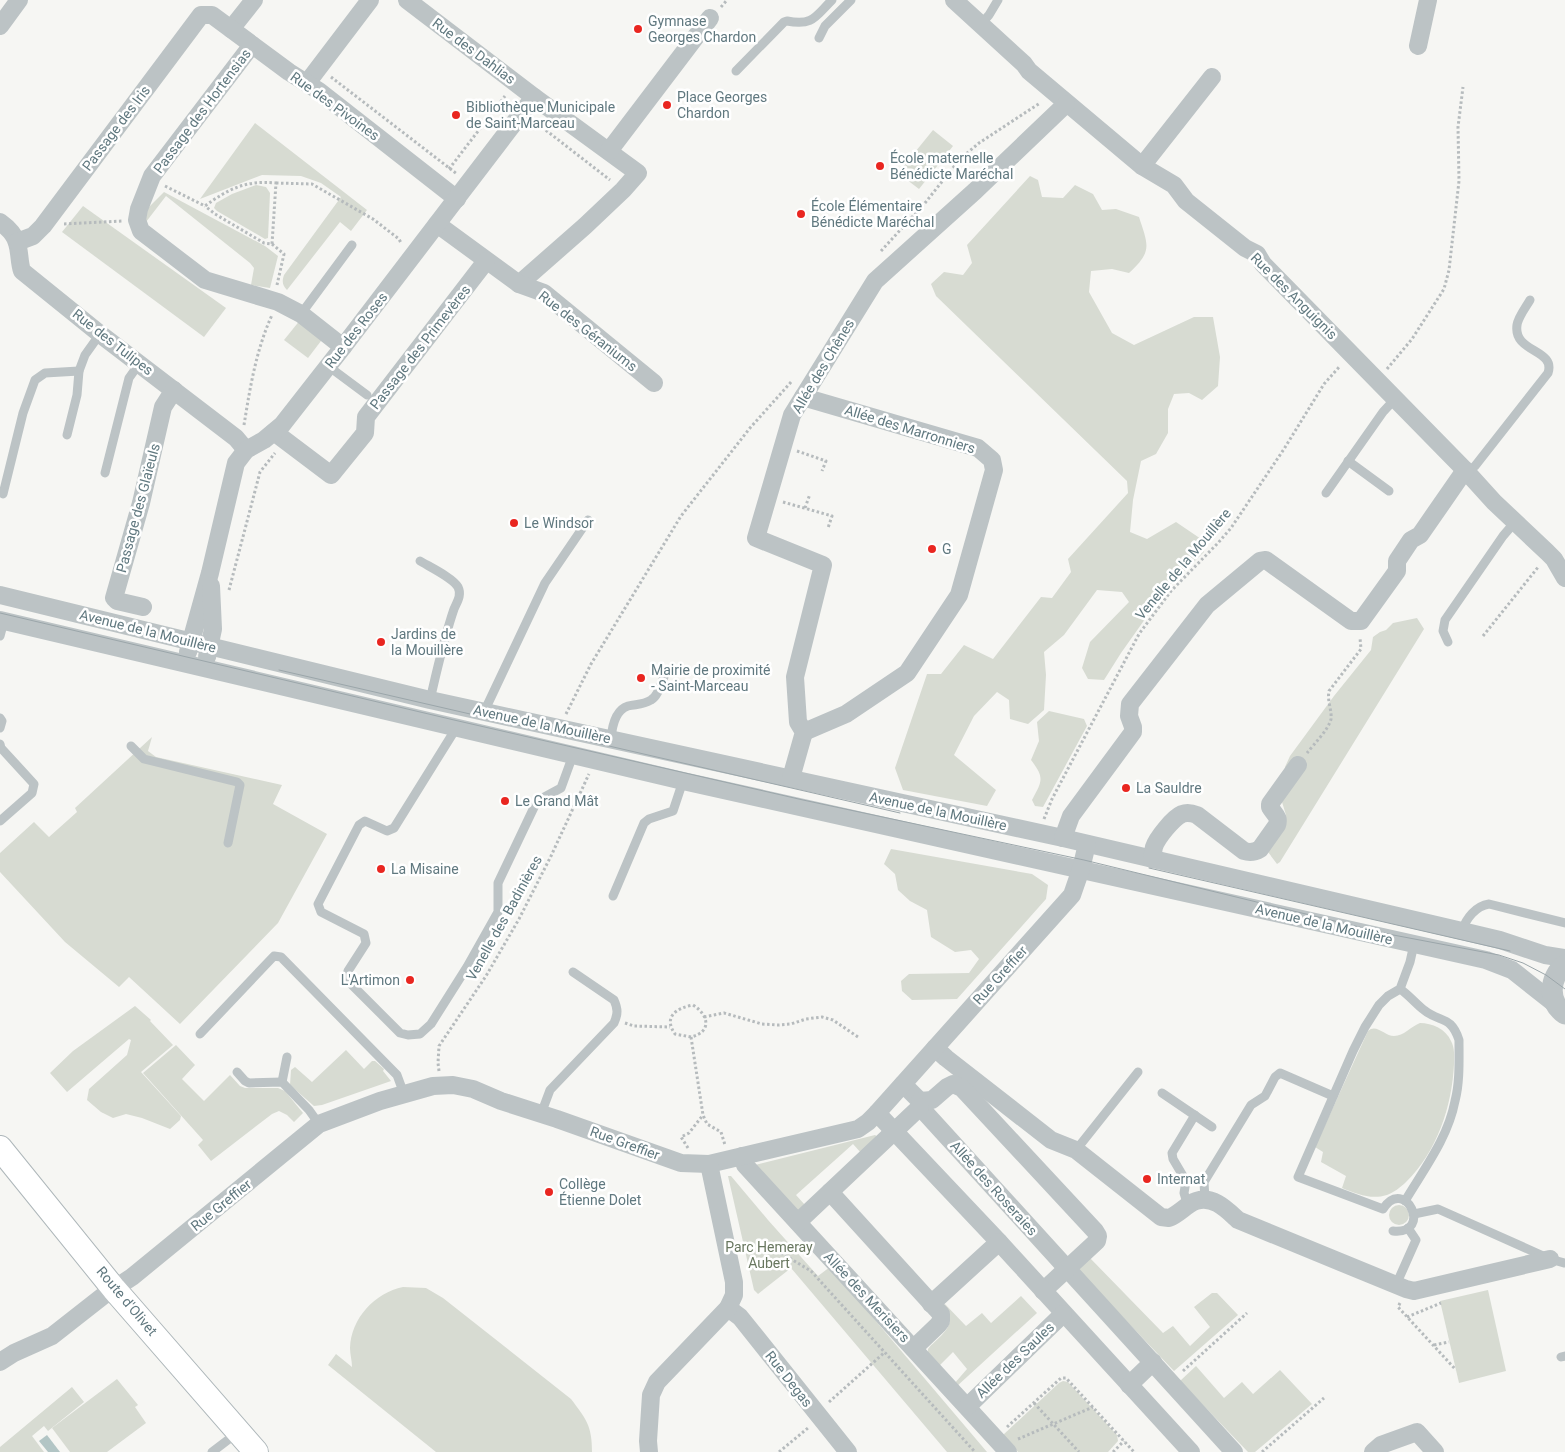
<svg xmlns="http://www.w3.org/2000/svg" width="1565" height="1452" font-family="Roboto,sans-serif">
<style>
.green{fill:#d7dbd2}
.water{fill:#b2c5c5}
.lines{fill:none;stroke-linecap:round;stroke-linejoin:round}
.secondary-casing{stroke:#aeb7ba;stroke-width:26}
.path{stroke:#b6bbbd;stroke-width:3;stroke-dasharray:2.5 2.5;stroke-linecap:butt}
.service{stroke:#bcc3c5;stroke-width:9}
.minor{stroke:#bcc3c5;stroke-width:18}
.tertiary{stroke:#bcc3c5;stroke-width:21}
.secondary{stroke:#fff;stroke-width:24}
.tram{stroke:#9ba6aa;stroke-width:1}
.poi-dot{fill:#e92620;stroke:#fff;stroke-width:2}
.labels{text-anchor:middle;stroke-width:5;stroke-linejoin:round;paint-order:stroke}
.poi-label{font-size:14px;fill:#60787f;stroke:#fff;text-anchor:start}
.street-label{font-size:14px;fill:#60787f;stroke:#fff}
.park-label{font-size:14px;fill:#68775f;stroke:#fff}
</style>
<rect width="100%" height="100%" fill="#f6f6f3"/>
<g class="green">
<path d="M 255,123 L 367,210 L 351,231 L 340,222 L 287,290 C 282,285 282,281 284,275 L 341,197 L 321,183 L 301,176 L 262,175 L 200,199 Z"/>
<polygon points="933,130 953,146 919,189 898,173"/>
<path d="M 1030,176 L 1038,180 L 1042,197 L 1063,198 L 1075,185 L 1093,194 L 1102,210 L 1116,209 L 1139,217 C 1148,245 1153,251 1129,273 L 1112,269 L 1091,271 L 1089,292 L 1112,333 L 1134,345 L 1194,317 L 1213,317 L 1220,357 L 1218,386 L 1202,400 L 1189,393 L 1174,394 L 1168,409 L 1168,433 L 1156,454 L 1141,461 L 1133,500 L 1130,532 L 1147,539 L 1176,522 L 1204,541 L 1204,552 L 1167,588 L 1121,653 L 1104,680 L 1088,679 L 1082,668 L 1090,642 L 1129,602 L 1122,592 L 1097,590 L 1064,635 L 1044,652 L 1046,675 L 1044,710 L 1028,724 L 1010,719 L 1009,700 L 997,692 L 974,716 L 954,755 L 996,790 L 987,806 L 903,790 L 895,768 L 927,674 L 941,674 L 964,645 L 993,659 L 1041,597 L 1052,598 L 1071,572 L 1068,559 L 1128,493 L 1127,481 L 936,296 L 931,284 L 944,272 L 963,275 L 972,263 L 967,245 Z"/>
<polygon points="256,185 266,187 270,193 268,238 265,239 217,211 214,208 216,203 232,194"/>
<polygon points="164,192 265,246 278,256 270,288 251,285 254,268 250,263 166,196 146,222 144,216 148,208"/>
<polygon points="83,206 226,308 204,337 62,232"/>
<polygon points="301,319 324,337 308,358 284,340"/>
<polygon points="1417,618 1424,629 1280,862 1277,864 1268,852 1286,815 1282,802 1285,767 1290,756 1334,696 1371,650 1373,637 1380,632 1386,630 1393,623"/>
<path d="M 1049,711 L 1084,719 L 1087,726 L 1043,807 L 1035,806 L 1032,800 C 1042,781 1045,778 1031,760 L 1039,741 L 1037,722 Z"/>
<polygon points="152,737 148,751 156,757 282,785 273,804 327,834 278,923 180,1024 129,977 119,987 65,942 0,872 0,853 34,822 49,837 77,812 75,808"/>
<polygon points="891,849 1032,874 1048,885 1046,899 957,999 912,1000 902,991 901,981 909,974 969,973 979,959 971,950 955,952 931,937 927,910 910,901 898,890 895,874 884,864"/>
<polygon points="135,1006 151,1020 150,1021 173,1045 141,1072 181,1116 180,1120 170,1129 142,1118 126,1114 113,1118 101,1112 87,1100 89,1089 127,1055 131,1040 129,1039 67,1092 50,1073 73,1051"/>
<path d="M 1420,1023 C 1432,1023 1446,1029 1451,1041 C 1455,1048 1454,1056 1454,1064 C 1452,1106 1437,1152 1406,1182 C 1401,1187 1393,1193 1387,1195 C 1371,1200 1357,1194 1342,1188 L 1346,1176 L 1321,1162 L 1323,1152 L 1315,1147 L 1368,1031 C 1376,1023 1385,1036 1394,1036 C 1404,1036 1410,1027 1420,1023 Z"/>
<polygon points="176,1045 195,1065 182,1079 204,1101 230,1075 240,1086 245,1088 278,1088 285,1091 303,1113 294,1122 287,1115 279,1111 272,1114 211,1161 198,1145 203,1140 143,1073"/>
<polygon points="346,1050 364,1069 372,1061 375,1061 384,1069 383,1071 391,1081 322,1105 314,1106 290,1085 291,1070 295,1067 312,1082"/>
<polygon points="875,1135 878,1137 862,1154 853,1144 796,1195 805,1205 799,1210 795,1210 755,1165"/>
<polygon points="728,1176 731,1176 768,1220 818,1276 830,1267 987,1452 947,1452 791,1268 758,1294 754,1290"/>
<circle cx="1399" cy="1215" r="10"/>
<polygon points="1089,1257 1163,1333 1173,1326 1190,1346 1210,1327 1194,1307 1212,1293 1217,1293 1238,1315 1174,1371 1079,1271 1080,1266"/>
<path d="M 403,1287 L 426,1288 L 443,1298 L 571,1399 C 586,1419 592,1425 592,1452 L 436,1452 L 328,1365 L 336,1354 L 352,1367 C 352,1361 350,1354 350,1348 C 351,1318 375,1293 403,1287 Z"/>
<polygon points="1488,1290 1506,1371 1459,1383 1440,1301"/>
<path d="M 1021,1296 L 1037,1313 L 956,1387 L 954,1384 L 967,1369 L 953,1352 L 939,1366 L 928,1353 L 928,1349 C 936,1339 951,1331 950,1317 C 950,1312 945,1306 943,1302 L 966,1326 L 982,1313 L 991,1323 Z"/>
<polygon points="1196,1366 1224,1398 1242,1382 1253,1394 1280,1370 1312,1404 1255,1452 1248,1452 1180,1381"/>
<polygon points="117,1379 138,1405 135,1407 146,1423 107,1452 70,1452 52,1428"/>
<polygon points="1063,1381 1068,1382 1117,1435 1118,1441 1108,1452 1018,1452 1003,1435 1059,1383"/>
<polygon points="72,1387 84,1402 48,1431 44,1426 32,1436 44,1452 0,1452 0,1447"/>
</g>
<polygon class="water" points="47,1435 60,1452 48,1452 39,1441"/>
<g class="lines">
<g class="secondary-casing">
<polyline id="secondary" points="0,1148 114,1289 256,1452"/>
</g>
<g class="path">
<polyline points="721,7 727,0"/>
<polyline points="331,77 457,174"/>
<polyline points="534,121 610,180"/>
<polyline points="449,169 505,96"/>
<polyline points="276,183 312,184 373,219 399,239 401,243"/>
<path d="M 165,186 L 205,206 C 228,189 246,180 276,183 L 272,244 L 264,243 L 215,214 L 205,206"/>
<polyline points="64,224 122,221"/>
<polyline points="272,244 284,254 277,285"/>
<polyline points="881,251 925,203 960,159 979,143 1040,103"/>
<polyline points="1387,369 1412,339 1444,289 1449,270 1459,181 1458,127 1463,87"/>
<path d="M 244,425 C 250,388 256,350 272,315"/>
<polyline points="797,451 826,461 822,471"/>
<polyline points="783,502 832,516 828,528"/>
<polyline points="805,508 810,494"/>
<polyline points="229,590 260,472 275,453"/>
<polyline points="1483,636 1539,566"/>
<polyline points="566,714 591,664 681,516 750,428 792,381"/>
<path d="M 1307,753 C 1314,744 1329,729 1331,719 C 1332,710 1327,701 1329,691 L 1361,649 L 1360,638"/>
<polyline points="1044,819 1052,799 1139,634 1171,591 1218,543 1231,528 1284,449 1324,384 1340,366"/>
<polyline points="704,1017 724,1013 762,1024 778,1025 791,1024 806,1019 822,1017 833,1020 858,1037"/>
<polyline points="625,1023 634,1026 670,1027"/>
<path d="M 691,1037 L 675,1034 C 663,1017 676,1008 693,1005 C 709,1015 712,1032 691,1037 L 703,1115 L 707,1124 L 721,1132 L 725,1145"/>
<polyline points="439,1071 438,1063 439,1046 486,976 519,919 551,856 589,774"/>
<polyline points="688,1148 681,1137 689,1133 703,1115"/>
<polyline points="742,1244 781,1253 811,1271 975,1452"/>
<polyline points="1400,1303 1398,1307 1456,1370"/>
<polyline points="1407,1317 1441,1303"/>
<polyline points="1434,1345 1449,1342"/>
<polyline points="1183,1371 1247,1313"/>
<polyline points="829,1402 885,1352"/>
<polyline points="1034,1403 1079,1452"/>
<polyline points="1007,1427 1061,1378 1066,1378 1134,1452"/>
<polyline points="1018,1439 1093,1407"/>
<polyline points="779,1452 808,1428"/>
<polyline points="1113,1452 1124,1441"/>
<polyline points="1262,1452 1324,1398"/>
</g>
<g class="service">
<polyline points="981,24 989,15 998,0"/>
<polyline points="819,38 825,26 851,0"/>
<path d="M 736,71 L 784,22 L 787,21 C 813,26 815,17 832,0"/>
<polyline points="301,314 352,245"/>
<polyline points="328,366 367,395"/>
<polyline points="67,435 77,395 79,371 85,355 100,334"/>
<polyline points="1348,461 1389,491"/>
<path d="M 1467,472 L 1475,466 L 1548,373 C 1556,349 1513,353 1517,325 C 1518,317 1526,307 1530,300"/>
<polyline points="105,473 129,378 139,364"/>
<polyline points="1326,493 1383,412 1395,399"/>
<polyline points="3,494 23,413 35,380 45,373 79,371"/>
<path d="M 420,561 C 430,567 453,578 458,587 C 462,595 457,602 454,609 C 444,638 437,670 430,700"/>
<polyline points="0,636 4,621"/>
<polyline points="1448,642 1443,631 1445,620 1503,536 1515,522"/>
<polyline points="484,712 545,583 588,520"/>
<polyline points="0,718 2,721 0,728"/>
<polyline points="455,726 455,730 394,828 387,831 365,821 359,825 318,904 321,912 364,934 366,943 348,971 346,979 400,1033 408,1035 420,1034 431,1024 467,967 498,912 498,883 537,801 561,788 573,755"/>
<path d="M 611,739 C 612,727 615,710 628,706 C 636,704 643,705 651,700 C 658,696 661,684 664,677"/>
<polyline points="0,744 1,748 34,784 32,793 0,821"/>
<polyline points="131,746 144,759 237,782 240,785 228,843"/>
<polyline points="613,896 644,823 649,819 673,811 683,781"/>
<path d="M 1462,931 C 1466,918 1476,906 1489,904 L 1565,923"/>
<path d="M 1400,989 C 1409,995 1416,1004 1424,1010 C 1440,1023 1451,1015 1459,1040 C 1459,1060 1460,1082 1455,1101 C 1448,1138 1424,1169 1405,1201"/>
<polyline points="200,1034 274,956 281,957 397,1075 404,1094"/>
<polyline points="237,1072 245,1081 249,1083 282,1082 309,1110 319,1124"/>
<polyline points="282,1082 287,1057"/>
<polyline points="1162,1093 1212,1127"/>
<path d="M 541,1114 L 550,1090 L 614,1023 C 618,1014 618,1009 614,1000 L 573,972"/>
<polyline points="1076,1150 1138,1072"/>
<polyline points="1205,1200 1204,1182 1251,1105 1265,1096 1275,1077 1280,1073 1333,1096"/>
<polyline points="1188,1206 1184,1193 1186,1181 1173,1159 1172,1153 1195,1115"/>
<polyline points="1414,1214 1438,1209 1550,1259 1564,1263"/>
<path d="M 1393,1231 C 1434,1235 1405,1175 1383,1209 L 1298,1177 L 1353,1051 L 1365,1027 L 1379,1005 L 1388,996 L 1400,989 L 1410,962 L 1414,944"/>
<polyline points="1396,1285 1416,1240 1408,1228"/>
<polyline points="1561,1357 1565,1356"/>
<polyline points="212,1452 237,1433"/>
</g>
<g class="minor">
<polyline points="407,0 534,97 638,173 623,190 585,226 519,284"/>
<polyline points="954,0 1024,64 1029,71 1142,166 1174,185 1186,201 1245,248 1257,254 1263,264 1465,470 1494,502 1547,552 1554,559 1565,578"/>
<polyline points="0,26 19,0"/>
<polyline points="231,29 254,0"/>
<polyline points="252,45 152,176 139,209 137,220 141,231 205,280 278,302 301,314 343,347"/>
<polyline points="1418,46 1428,0"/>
<polyline points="307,83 370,0"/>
<polyline points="609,151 710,18"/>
<polyline points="1142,166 1212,77"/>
<path d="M 0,222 C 7,227 15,235 17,243 C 20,253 19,262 22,271 L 100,334 L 236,438 L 246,450"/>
<polyline points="437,224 519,284 544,293 654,383"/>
<polyline points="17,242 33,236 43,226 201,15 212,15 289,72 319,91 457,199"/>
<polyline points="803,397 978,448 992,460 994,470 959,595 907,673 846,714 804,732"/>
<polyline points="274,432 331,475 365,433 366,417 486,261"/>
<polyline points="0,595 430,700 1063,838 1462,931 1500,940 1545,955 1565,958"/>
<polyline points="143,607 117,601 114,598 141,503 163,407 174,390"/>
<polyline points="0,620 683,781 1486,960 1512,970 1555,1004"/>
<polyline points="188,652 210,573 236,463 246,450 264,440 282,425 343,347 534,97"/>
<polyline points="207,657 213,629 211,586"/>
<polyline points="791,778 804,732 798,722 795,677 823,565 756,538 792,415 875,281 975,191 1066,104"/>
<polyline points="1063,838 1071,816 1133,732 1133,727 1129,716 1130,704 1207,605 1260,561 1266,560 1351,621 1361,621 1397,571 1397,561 1411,540 1420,535 1465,470"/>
<path d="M 1152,859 C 1153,855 1153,851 1154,847 C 1157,838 1173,818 1182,814 C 1187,812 1192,813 1197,815 L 1244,851 C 1250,853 1255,852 1260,849 L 1277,825 C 1280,817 1274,814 1270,807 L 1270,804 L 1298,765"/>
<path d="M 935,1048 L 946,1058 L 1051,1140 L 1076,1150 L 1161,1217 L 1169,1218 C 1179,1214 1187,1204 1196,1201 C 1213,1195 1227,1210 1238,1220 L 1406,1289 L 1414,1291 L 1550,1259"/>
<polyline points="903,1084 920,1101 920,1107 1234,1452"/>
<polyline points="920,1101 932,1100 947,1087 953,1084 962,1088 1095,1231 1098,1236 1097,1241 1043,1291"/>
<polyline points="877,1113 999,1242 1191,1452"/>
<polyline points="742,1156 745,1165 1008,1452"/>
<polyline points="830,1192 941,1314 941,1321 938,1325 914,1348"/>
<polyline points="798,1222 920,1107"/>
<polyline points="931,1304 999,1242"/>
<polyline points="728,1308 740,1317 848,1452"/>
<polyline points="0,1362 14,1353 52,1336 103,1296 132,1277 319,1124 380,1101 433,1086 453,1085 473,1089 501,1101 557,1119 681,1163 709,1164 858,1129 868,1122 877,1113 1072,895 1081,869 1087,844"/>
<polyline points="1129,1385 1153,1362"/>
<polyline points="968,1406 1063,1314"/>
<polyline points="649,1452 648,1441 651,1395 657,1382 728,1308 734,1295 734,1282 709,1164"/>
<polyline points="1373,1452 1381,1445 1417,1432 1435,1452"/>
</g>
<path class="tertiary" d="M 1565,965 C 1549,977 1547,1002 1565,1014"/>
<use href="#secondary" class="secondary"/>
<g class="tram">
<polyline points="0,613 454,720 803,800 1084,860 1388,934 1499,955 1523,963 1546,975 1565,989"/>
<polyline points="279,670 900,813"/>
<polyline points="1149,868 1510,951"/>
</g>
</g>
<g class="poi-dot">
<circle cx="638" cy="29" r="5"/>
<circle cx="667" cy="105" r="5"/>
<circle cx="456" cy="115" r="5"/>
<circle cx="880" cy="166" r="5"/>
<circle cx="801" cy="214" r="5"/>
<circle cx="514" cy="523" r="5"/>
<circle cx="932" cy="549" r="5"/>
<circle cx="381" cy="642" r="5"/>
<circle cx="641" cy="678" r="5"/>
<circle cx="1126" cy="788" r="5"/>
<circle cx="505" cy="801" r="5"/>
<circle cx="381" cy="869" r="5"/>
<circle cx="410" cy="980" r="5"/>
<circle cx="1147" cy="1179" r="5"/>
<circle cx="549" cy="1192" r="5"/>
</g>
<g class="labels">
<g class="poi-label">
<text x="648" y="26">Gymnase<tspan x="648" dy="16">Georges Chardon</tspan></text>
<text x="677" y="102">Place Georges<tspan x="677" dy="16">Chardon</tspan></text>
<text x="466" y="112">Bibliothèque Municipale<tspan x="466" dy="16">de Saint-Marceau</tspan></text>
<text x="890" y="163">École maternelle<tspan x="890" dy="16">Bénédicte Maréchal</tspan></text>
<text x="811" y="211">École Élémentaire<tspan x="811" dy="16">Bénédicte Maréchal</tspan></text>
<text x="524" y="528">Le Windsor</text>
<text x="942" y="554">G</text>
<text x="391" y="639">Jardins de<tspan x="391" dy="16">la Mouillère</tspan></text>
<text x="651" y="675">Mairie de proximité<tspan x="651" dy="16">- Saint-Marceau</tspan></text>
<text x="1136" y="793">La Sauldre</text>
<text x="515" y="806">Le Grand Mât</text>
<text x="391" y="874">La Misaine</text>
<text x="400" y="985" text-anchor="end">L'Artimon</text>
<text x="1157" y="1184">Internat</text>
<text x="559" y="1189">Collège<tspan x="559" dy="16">Étienne Dolet</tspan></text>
</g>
<g class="street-label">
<text transform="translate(474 51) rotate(37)" y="5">Rue des Dahlias</text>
<text transform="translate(335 106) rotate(36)" y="5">Rue des Pivoines</text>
<text transform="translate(202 111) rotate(-53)" y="5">Passage des Hortensias</text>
<text transform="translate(116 128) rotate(-53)" y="5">Passage des Iris</text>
<text transform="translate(1294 296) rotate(45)" y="5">Rue des Anguignis</text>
<text transform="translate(356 330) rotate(-52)" y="5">Rue des Roses</text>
<text transform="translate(588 331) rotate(38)" y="5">Rue des Géraniums</text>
<text transform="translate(113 342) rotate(38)" y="5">Rue des Tulipes</text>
<text transform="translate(420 347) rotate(-52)" y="5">Passage des Primevères</text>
<text transform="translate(823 366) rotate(-59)" y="5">Allée des Chênes</text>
<text transform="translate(910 429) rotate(17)" y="5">Allée des Marronniers</text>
<text transform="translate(138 508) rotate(-75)" y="5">Passage des Glaïeuls</text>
<text transform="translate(1183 564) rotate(-50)" y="5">Venelle de la Mouillère</text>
<text transform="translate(148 631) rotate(14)" y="5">Avenue de la Mouillère</text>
<text transform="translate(542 724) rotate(12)" y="5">Avenue de la Mouillère</text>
<text transform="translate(938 811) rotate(12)" y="5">Avenue de la Mouillère</text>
<text transform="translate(504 918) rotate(-61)" y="5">Venelle des Badinières</text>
<text transform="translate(1324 924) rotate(13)" y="5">Avenue de la Mouillère</text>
<text transform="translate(1000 975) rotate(-48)" y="5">Rue Greffier</text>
<text transform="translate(625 1143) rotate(20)" y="5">Rue Greffier</text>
<text transform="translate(994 1188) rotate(48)" y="5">Allée des Roseraies</text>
<text transform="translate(221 1205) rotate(-39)" y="5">Rue Greffier</text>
<text transform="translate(867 1297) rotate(47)" y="5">Allée des Merisiers</text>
<text transform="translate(127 1301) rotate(50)" y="5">Route d'Olivet</text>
<text transform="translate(1015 1360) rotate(-44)" y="5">Allée des Saules</text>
<text transform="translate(789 1379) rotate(52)" y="5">Rue Degas</text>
</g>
<g class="park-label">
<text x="769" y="1252">Parc Hemeray<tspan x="769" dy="16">Aubert</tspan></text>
</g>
</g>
</svg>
